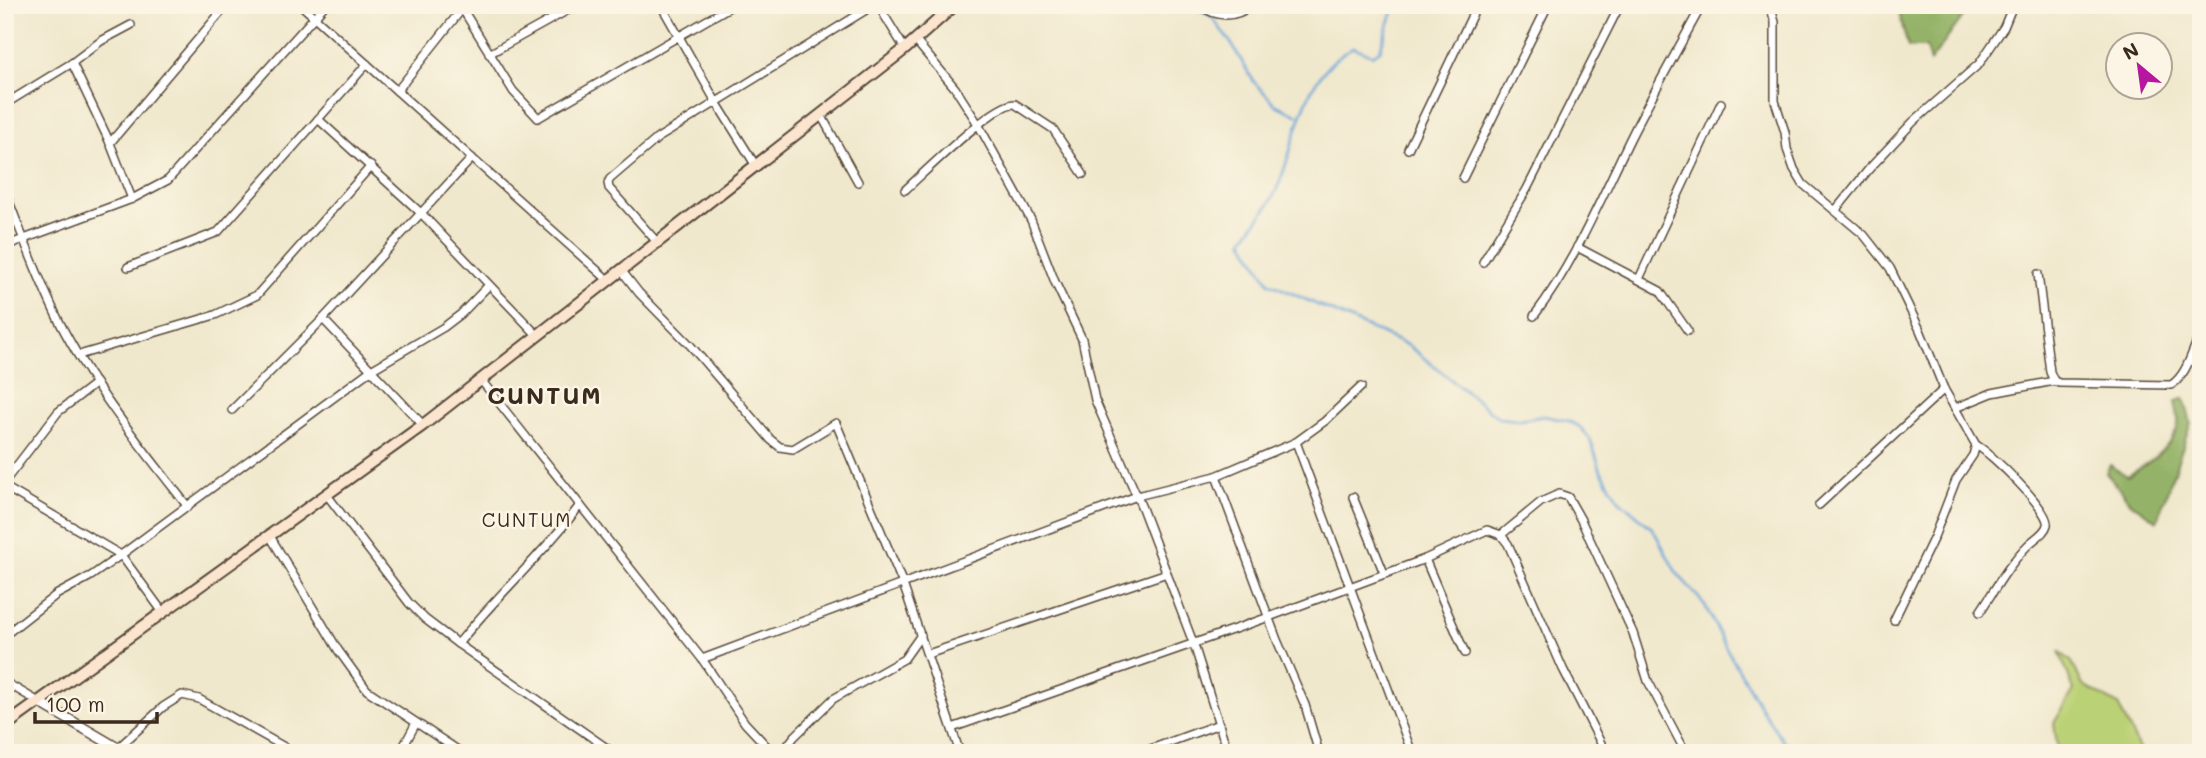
<svg xmlns="http://www.w3.org/2000/svg" width="2206" height="758" font-family="Mali,sans-serif">
<style>
.green{fill:#bbd176;stroke:#7b7e4a;stroke-width:2}
.forest{fill:#94b367;stroke:#686e42;stroke-width:2}
.lines{fill:none;stroke-linecap:round;stroke-linejoin:round}
.stream{stroke:#6aa5da;stroke-width:2.5}
.minor-casing{stroke:#564638;stroke-width:10}
.tertiary-casing{stroke:#564638;stroke-width:12}
.secondary-casing{stroke:#564638;stroke-width:14}
.minor{stroke:#fff;stroke-width:7}
.tertiary{stroke:#fff;stroke-width:9}
.secondary{stroke:#fbe5cf;stroke-width:10}
.labels{text-anchor:middle;stroke-width:5;stroke-linejoin:round;paint-order:stroke}
.neighbourhood-label{font-size:19px;letter-spacing:2px;fill:#3b2a1e;stroke:#fcf5e5}
.district-label{font-size:24px;font-weight:bold;letter-spacing:2px;fill:#3b2a1e;stroke:#fcf5e5}
</style>
<rect width="100%" height="100%" fill="#fcf5e5"/>
<filter id="ink" filterUnits="userSpaceOnUse"><feTurbulence type="fractalNoise" baseFrequency=".0143" numOctaves="2"/><feDisplacementMap in="SourceGraphic" scale="14" xChannelSelector="R" yChannelSelector="G"/><feConvolveMatrix kernelMatrix="1 2 1 2 8 2 1 2 1" color-interpolation-filters="sRGB"/></filter>
<filter id="wash" filterUnits="userSpaceOnUse"><feTurbulence type="fractalNoise" baseFrequency=".00686" numOctaves="4" result="noise"/><feDisplacementMap in="SourceGraphic" scale="28" xChannelSelector="R" yChannelSelector="G"/><feGaussianBlur stdDeviation="1.57" result="paint"/><feColorMatrix in="noise" values="0 0 0 0 0 0 0 0 0 0 0 0 0 0 0 0 0 1.4 0 .05"/><feComposite in="paint" operator="in"/></filter>
<g filter="url(#wash)">
<rect width="100%" height="100%" fill="#f0e8cc"/>
<polygon class="green" points="2059,651 2072,662 2082,684 2118,705 2141,753 2058,753 2054,723 2074,690"/>
<g class="forest">
<polygon points="1893,5 1969,5 1970,7 1930,62 1926,47 1908,47 1899,13"/>
<path d="M 2184,398 L 2191,423 L 2157,521 L 2130,502 L 2106,473 L 2110,465 L 2127,476 C 2144,467 2174,446 2178,425 C 2179,418 2176,409 2175,402 Z"/>
</g>
<g class="lines">
<g class="stream">
<polyline points="1191,5 1212,17 1231,43 1254,82 1276,105 1298,115"/>
<path d="M 1395,5 L 1380,50 L 1372,55 L 1353,47 C 1296,78 1299,145 1274,195 C 1267,210 1252,226 1243,240 L 1269,283 L 1409,346 L 1499,418 L 1520,420 L 1544,416 L 1569,421 L 1581,428 L 1590,439 L 1601,471 L 1619,500 L 1653,529 L 1676,572 L 1705,605 L 1725,646 L 1764,713 L 1791,753"/>
</g>
</g>
</g>
<g filter="url(#ink)">
<g class="lines">
<g class="minor-casing">
<g id="minor">
<polyline points="301,5 608,280"/>
<polyline points="460,5 513,91 538,118 733,5"/>
<polyline points="661,5 716,102 756,166"/>
<polyline points="878,5 905,49"/>
<path d="M 1199,5 C 1217,18 1234,19 1252,5"/>
<polyline points="1766,5 1771,9 1775,22 1775,101 1785,132 1787,149 1794,169 1803,184 1864,235 1890,268 1920,330 1944,389 1976,445 1973,455 1956,480 1934,537 1894,620"/>
<polyline points="915,40 955,88 978,124 1031,220 1055,282 1082,339 1095,400 1142,508 1194,645 1228,753"/>
<polyline points="489,54 577,5"/>
<polyline points="72,63 110,143 132,199"/>
<polyline points="397,91 462,9"/>
<polyline points="5,104 72,63 101,41 131,25"/>
<polyline points="821,115 858,182"/>
<polyline points="318,119 422,214 538,336"/>
<polyline points="110,143 227,5"/>
<polyline points="1408,149 1477,5"/>
<polyline points="1463,178 1548,5"/>
<path d="M 905,190 C 923,174 996,101 1015,104 L 1053,129 L 1083,174"/>
<path d="M 5,191 C 22,235 38,279 59,321 C 93,388 142,448 188,507"/>
<polyline points="1835,211 1869,169 1913,122 1979,64 2004,27 2013,5"/>
<polyline points="657,242 609,188 608,183 610,179 658,138 874,5"/>
<polyline points="5,246 132,199 168,180 325,5"/>
<polyline points="1577,247 1660,291 1688,331"/>
<polyline points="1483,262 1527,189 1620,5"/>
<polyline points="128,267 218,232 367,64"/>
<polyline points="621,270 639,293 691,346 771,440 780,447 793,449 836,423 903,584 960,753"/>
<path d="M 2038,274 L 2050,372 L 2054,381 L 2059,383 L 2171,385 C 2187,376 2193,348 2201,332"/>
<polyline points="1639,279 1721,103"/>
<path d="M 1534,316 C 1575,262 1601,198 1631,137 C 1653,93 1678,49 1702,5"/>
<polyline points="323,319 423,425"/>
<polyline points="79,355 215,315 257,295 371,166"/>
<polyline points="481,380 702,659 745,723 773,753"/>
<polyline points="1955,408 1992,393 2054,381"/>
<polyline points="232,410 323,319 472,158"/>
<polyline points="1296,442 1412,753"/>
<path d="M 1976,445 C 1990,452 2051,511 2047,525 C 2045,533 2034,539 2028,545 C 2009,564 1995,589 1980,612"/>
<polyline points="1216,476 1277,640 1305,705 1319,753"/>
<polyline points="5,481 58,412 96,383"/>
<polyline points="5,487 121,555 162,611"/>
<polyline points="327,495 409,603 425,619 458,644"/>
<polyline points="1353,497 1384,573"/>
<path d="M 580,505 C 543,555 496,596 458,644 L 614,753"/>
<polyline points="1819,505 1944,389"/>
<polyline points="1501,535 1541,502 1559,494 1568,497 1581,520 1633,633 1648,681 1686,753"/>
<polyline points="270,536 338,650 367,690 462,753"/>
<polyline points="1425,559 1465,653"/>
<polyline points="5,635 56,595 91,576 121,555 371,370 444,327 461,314 488,286"/>
<polyline points="928,654 1167,573"/>
<polyline points="702,659 1137,496 1216,476 1296,442 1325,421 1361,387"/>
<polyline points="5,682 39,702"/>
<polyline points="952,728 1269,617 1425,559 1487,530 1501,535 1508,544 1563,669 1606,753"/>
<polyline points="118,748 163,707 182,695 199,699 295,753"/>
<polyline points="400,753 416,723"/>
<polyline points="782,753 794,737 833,699 904,659 921,635"/>
<polyline points="1140,753 1219,724"/>
</g>
</g>
<g class="tertiary-casing">
<polyline id="tertiary" points="39,702 126,753"/>
</g>
<g class="secondary-casing">
<polyline id="secondary" points="5,726 423,425 905,49 955,5"/>
</g>
<use href="#minor" class="minor"/>
<use href="#tertiary" class="tertiary"/>
<use href="#secondary" class="secondary"/>
</g>
</g>
<g class="labels">
<g class="neighbourhood-label">
<text x="527" y="527">CUNTUM</text>
</g>
<g class="district-label">
<text x="545" y="404">CUNTUM</text>
</g>
</g>
<rect width="2206" height="758" fill="none" stroke="#fcf5e5" stroke-width="28"/>
<g transform="translate(2139 66) rotate(331)"><circle r="33" fill="#fcf5e5" stroke="#afa495" stroke-width="2"/>
<path d="M0-5L12 26L0 18L-12 26Z" fill="#b5179e"/>
<text y="-10" font-size="19" font-weight="bold" text-anchor="middle" fill="#3b2a1e">N</text>
</g>
<path d="M35 712v10h122v-10" fill="none" stroke="#3b2a1e" stroke-width="3.5"/>
<text x="46" y="712" font-size="21" fill="#3b2a1e" stroke="#fcf5e5" stroke-width="5" paint-order="stroke">100 m</text>
</svg>
